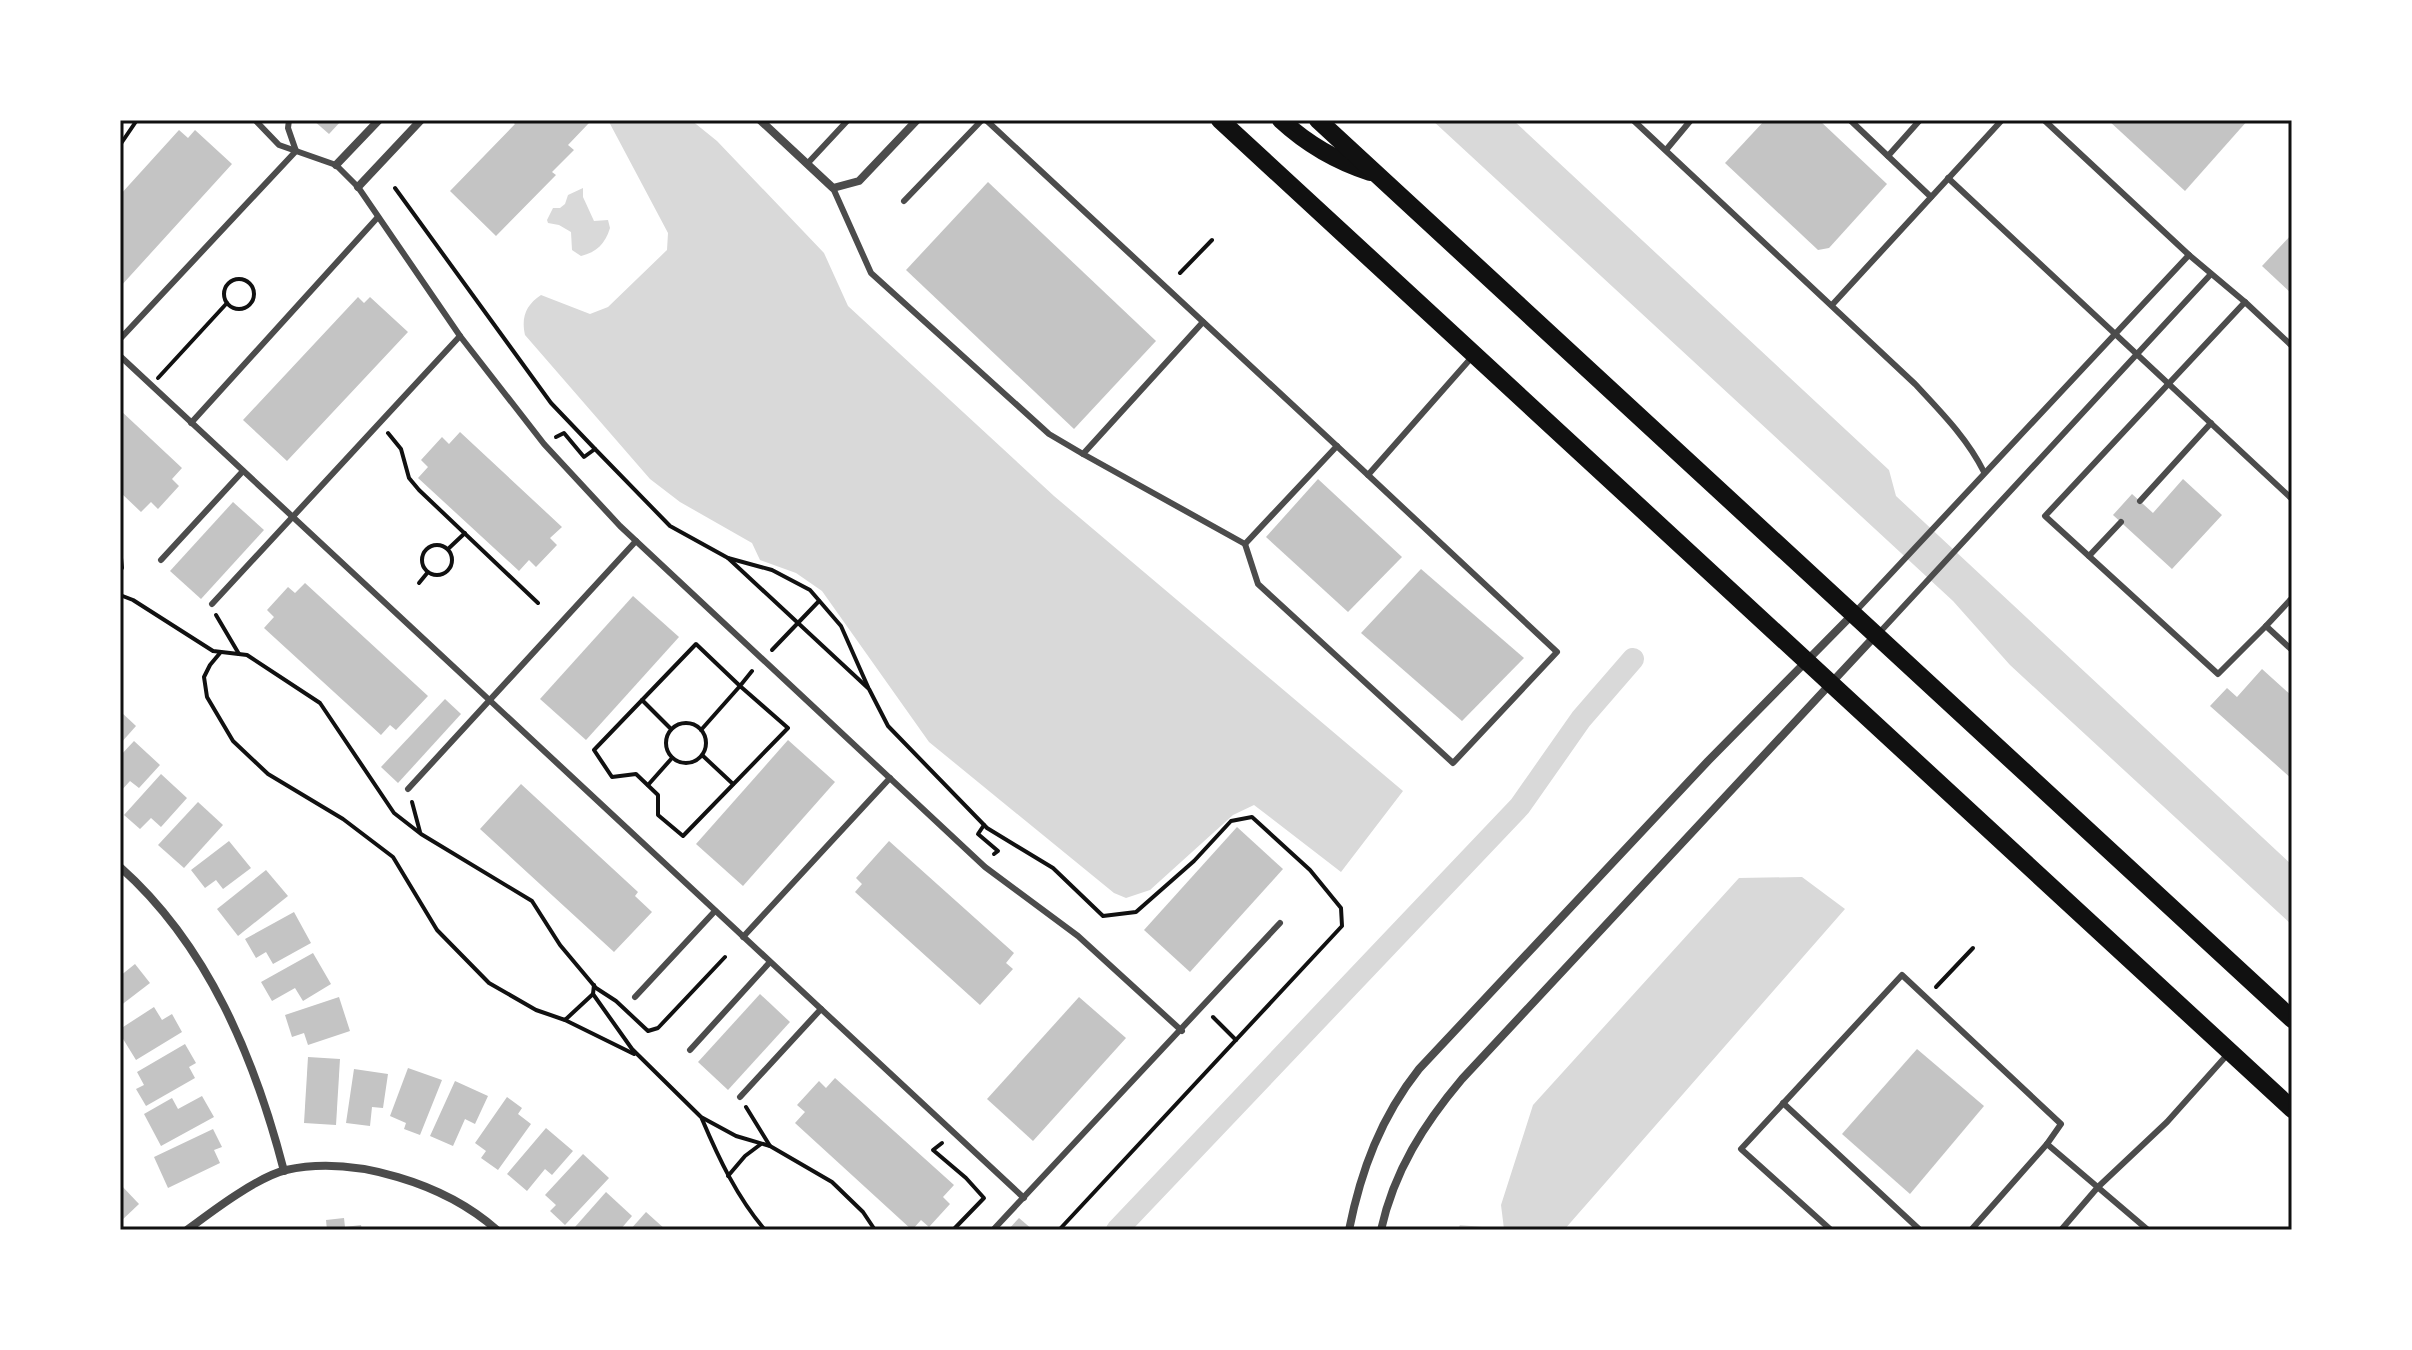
<svg xmlns="http://www.w3.org/2000/svg" width="2412" height="1350" font-family="'Public Sans',sans-serif">
<style>
.water{fill:#d9d9d9}
.lines{fill:none;stroke-linecap:round;stroke-linejoin:round}
.canal{stroke:#d9d9d9;stroke-width:22}
.building{fill:#c4c4c4}
.path{stroke:#111;stroke-width:4}
.service{stroke:#4c4c4c;stroke-width:6}
.minor{stroke:#4c4c4c;stroke-width:8}
.primary{stroke:#111;stroke-width:18}
.neatline{fill:none;stroke:#111;stroke-width:3}
</style>
<rect width="100%" height="100%" fill="#fff"/>
<g class="water">
<path d="M 608,120 L 691,120 L 717,141 L 824,253 L 848,306 L 1054,496 L 1403,791 L 1341,872 L 1254,805 L 1233,815 L 1150,890 L 1126,898 L 1114,893 L 929,742 L 822,591 L 796,573 L 760,560 L 752,543 L 680,502 L 650,479 L 525,335 C 521,317 526,305 541,295 L 590,314 L 608,307 L 667,250 L 668,233 Z"/>
<polygon points="1432,120 1513,120 1889,470 1896,496 2292,865 2292,925 2010,665 1953,601"/>
<path d="M 583,188 L 583,197 L 594,221 L 608,220 L 610,228 C 605,244 597,252 581,256 L 572,250 L 571,232 L 559,225 L 548,223 L 547,220 L 553,208 L 560,208 L 565,204 L 568,195 Z"/>
<polygon points="1802,877 1845,909 1564,1230 1457,1230 1460,1225 1504,1229 1501,1205 1533,1105 1739,878"/>
</g>
<g class="lines">
<polyline class="canal" points="1117,1230 1520,806 1581,719 1633,659"/>
</g>
<g class="building">
<polygon points="313,120 342,120 329,134"/>
<polygon points="510,120 586,120 589,123 568,145 574,150 552,172 556,175 496,236 450,191 515,124"/>
<polygon points="1765,120 1819,120 1887,184 1829,248 1818,250 1725,163"/>
<polygon points="2108,120 2248,120 2185,191"/>
<polygon points="179,130 188,138 195,130 232,164 120,287 120,195"/>
<polygon points="988,182 1156,341 1074,429 906,270"/>
<polygon points="2292,234 2292,294 2262,266"/>
<polygon points="358,297 364,303 370,297 408,332 287,461 243,420"/>
<polygon points="120,410 182,468 172,479 179,486 158,509 151,502 141,512 120,492"/>
<polygon points="460,432 562,527 550,538 557,545 536,567 529,560 519,571 418,478 428,467 421,460 442,437 449,444"/>
<polygon points="1318,479 1402,557 1348,612 1266,537"/>
<polygon points="2183,479 2222,515 2172,569 2113,515 2132,494 2153,513"/>
<polygon points="233,502 264,530 201,599 170,571"/>
<polygon points="1421,569 1524,658 1462,721 1361,633"/>
<polygon points="305,583 428,696 396,730 390,725 381,735 264,628 274,617 267,610 288,587 295,593"/>
<polygon points="633,596 679,637 586,740 540,699"/>
<polygon points="2262,669 2292,696 2292,779 2210,706 2227,688 2237,697"/>
<polygon points="445,699 461,714 398,783 381,767"/>
<polygon points="120,711 136,726 120,744"/>
<polygon points="788,740 835,782 743,886 696,844"/>
<polygon points="134,741 160,765 139,788 130,781 120,792 120,756"/>
<polygon points="161,774 187,798 161,827 151,818 140,829 124,815"/>
<polygon points="521,784 638,892 635,896 652,912 614,952 480,829"/>
<polygon points="198,802 223,825 184,868 158,845"/>
<polygon points="1237,827 1283,869 1190,972 1144,930"/>
<polygon points="229,841 251,868 223,889 216,880 205,888 191,870"/>
<polygon points="889,841 1014,953 1006,963 1013,969 980,1005 855,892 862,884 856,878"/>
<polygon points="266,870 288,896 238,936 217,909"/>
<polygon points="294,912 311,943 273,964 266,952 256,958 245,939"/>
<polygon points="313,953 331,984 303,1001 295,988 272,1001 261,982"/>
<polygon points="135,964 150,983 120,1006 120,976"/>
<polygon points="760,994 790,1022 728,1090 698,1062"/>
<polygon points="339,997 350,1031 308,1045 304,1033 292,1037 285,1015"/>
<polygon points="1079,997 1126,1038 1033,1141 987,1099"/>
<polygon points="154,1007 162,1020 172,1014 182,1032 136,1060 120,1034 120,1029"/>
<polygon points="185,1044 196,1063 189,1067 195,1078 146,1106 136,1089 144,1085 137,1072"/>
<polygon points="1917,1049 1984,1106 1910,1194 1842,1134"/>
<polygon points="308,1057 340,1059 336,1125 304,1123"/>
<polygon points="408,1068 442,1080 420,1135 404,1129 406,1123 390,1116"/>
<polygon points="354,1069 388,1074 383,1108 372,1107 370,1126 346,1123"/>
<polygon points="835,1078 954,1185 943,1197 950,1204 929,1227 921,1220 912,1230 795,1123 805,1112 797,1105 819,1081 826,1088"/>
<polygon points="455,1081 488,1096 475,1124 465,1119 453,1146 430,1136"/>
<polygon points="202,1096 214,1117 161,1146 144,1114 172,1098 178,1109"/>
<polygon points="507,1097 522,1108 518,1114 531,1124 498,1170 481,1158 486,1151 475,1143"/>
<polygon points="546,1128 573,1151 552,1175 545,1169 527,1191 507,1174"/>
<polygon points="213,1129 222,1147 214,1150 220,1163 168,1188 154,1157"/>
<polygon points="583,1154 609,1178 565,1225 550,1211 556,1205 545,1195"/>
<polygon points="120,1184 139,1204 120,1222"/>
<polygon points="606,1192 632,1216 620,1230 579,1230 575,1227"/>
<polygon points="646,1212 666,1230 630,1230"/>
<polygon points="344,1218 345,1227 361,1225 362,1230 327,1230 326,1220"/>
<polygon points="1019,1218 1033,1230 1008,1230"/>
</g>
<g class="lines">
<g class="path">
<polyline points="120,145 137,120"/>
<polyline points="395,188 551,403 595,449 670,526 728,558 772,570 810,590 841,626 868,687"/>
<polyline points="1180,273 1212,240"/>
<circle cx="239" cy="294" r="15"/>
<polyline points="158,378 227,303"/>
<polyline points="388,433 401,449 409,478 419,490 538,603"/>
<polyline points="556,437 564,433 584,457 595,449"/>
<circle cx="437" cy="560" r="15"/>
<polyline points="120,548 122,568 120,570"/>
<polyline points="448,549 465,533"/>
<polyline points="728,558 869,689 888,726 987,828 1053,868 1103,916 1136,912 1194,861 1231,821 1252,817 1310,870 1341,908 1342,926 1059,1230"/>
<polyline points="419,583 428,572"/>
<polyline points="120,595 133,600 213,651 247,655 320,703 394,813 421,834 532,901 560,945 596,988 616,1001 648,1031 658,1028 725,957"/>
<polyline points="216,615 239,654"/>
<polyline points="772,650 819,601"/>
<polyline points="220,653 210,665 204,677 207,697 233,741 268,774 343,819 393,857 437,930 489,983 536,1010 565,1020 593,994"/>
<polyline points="642,700 671,729"/>
<circle cx="686" cy="743" r="20"/>
<polyline points="701,730 740,686 788,728 683,836 658,815 658,795 636,774 612,777 594,750 696,644 740,686 752,671"/>
<polyline points="702,755 733,784"/>
<polyline points="648,785 672,758"/>
<polyline points="412,802 420,832"/>
<polyline points="984,825 978,834 998,851 994,854"/>
<polyline points="594,985 593,994 632,1049 701,1117 736,1136 770,1146"/>
<polyline points="1936,987 1973,948"/>
<polyline points="1213,1017 1236,1040"/>
<polyline points="565,1020 634,1054"/>
<polyline points="746,1107 770,1146 832,1182 863,1212 875,1230"/>
<path d="M 702,1119 C 719,1159 737,1197 765,1230"/>
<polyline points="942,1143 933,1150 966,1178 984,1198 953,1230"/>
<polyline points="728,1176 745,1156 761,1144"/>
</g>
<g class="service">
<polyline points="255,120 279,145 336,165 358,187 460,336 544,444 620,526 985,867 1078,936 1182,1031"/>
<polyline points="289,120 288,128 296,151"/>
<polyline points="986,120 1368,475 1472,357"/>
<path d="M 1633,120 L 1915,384 C 1941,412 1967,438 1984,472"/>
<polyline points="1850,120 1931,197"/>
<polyline points="2044,120 2189,255 2245,302 2292,346"/>
<polyline points="1666,150 1691,120"/>
<polyline points="1888,156 1920,120"/>
<polyline points="807,164 848,120"/>
<polyline points="1948,178 2292,499"/>
<polyline points="833,188 871,273 1049,434 1083,454"/>
<polyline points="904,201 982,120"/>
<polyline points="2245,302 2045,516 2218,674 2266,626 2292,650"/>
<polyline points="1832,305 2002,120"/>
<polyline points="1203,322 1083,454 1245,544 1258,584 1453,763 1557,652 1368,475"/>
<polyline points="120,339 296,151"/>
<polyline points="120,356 1024,1198"/>
<polyline points="191,423 378,217"/>
<polyline points="2140,501 2211,423"/>
<polyline points="1245,544 1337,446"/>
<polyline points="2089,556 2121,522"/>
<polyline points="161,560 243,471"/>
<polyline points="212,604 460,336"/>
<polyline points="1855,612 2189,255"/>
<polyline points="2266,626 2292,598"/>
<polyline points="1879,633 2211,274"/>
<polyline points="408,789 636,541"/>
<polyline points="743,937 890,778"/>
<polyline points="635,997 715,911"/>
<polyline points="690,1050 770,962"/>
<polyline points="740,1097 821,1009"/>
<polyline points="1783,1103 1920,1230"/>
<polyline points="2047,1144 2148,1230"/>
<polyline points="993,1230 1280,923"/>
<polyline points="1831,1230 1741,1149 1902,975 2061,1124 2047,1144 1971,1230"/>
<polyline points="2061,1230 2098,1187 2167,1122 2227,1055"/>
</g>
<g class="minor">
<polyline points="760,120 833,188 859,181 917,120"/>
<polyline points="336,165 379,120"/>
<polyline points="358,187 421,120"/>
<path d="M 120,867 C 208,945 255,1059 284,1171"/>
<path d="M 187,1230 C 211,1212 257,1177 286,1170 C 355,1155 445,1184 497,1230"/>
<path d="M 1349,1230 C 1361,1170 1381,1117 1419,1069 L 1708,761 L 1853,614"/>
<path d="M 1381,1230 C 1394,1171 1424,1124 1462,1079 L 1875,636"/>
</g>
<g class="primary">
<polyline points="1220,120 2292,1109"/>
<path d="M 1281,120 C 1307,144 1336,161 1370,172"/>
<polyline points="1318,120 2292,1019"/>
</g>
</g>
<rect width="2412" height="1350" fill="none" stroke="#ffffff" stroke-width="244"/>
<rect x="122" y="122" width="2168" height="1106" class="neatline"/>
</svg>
